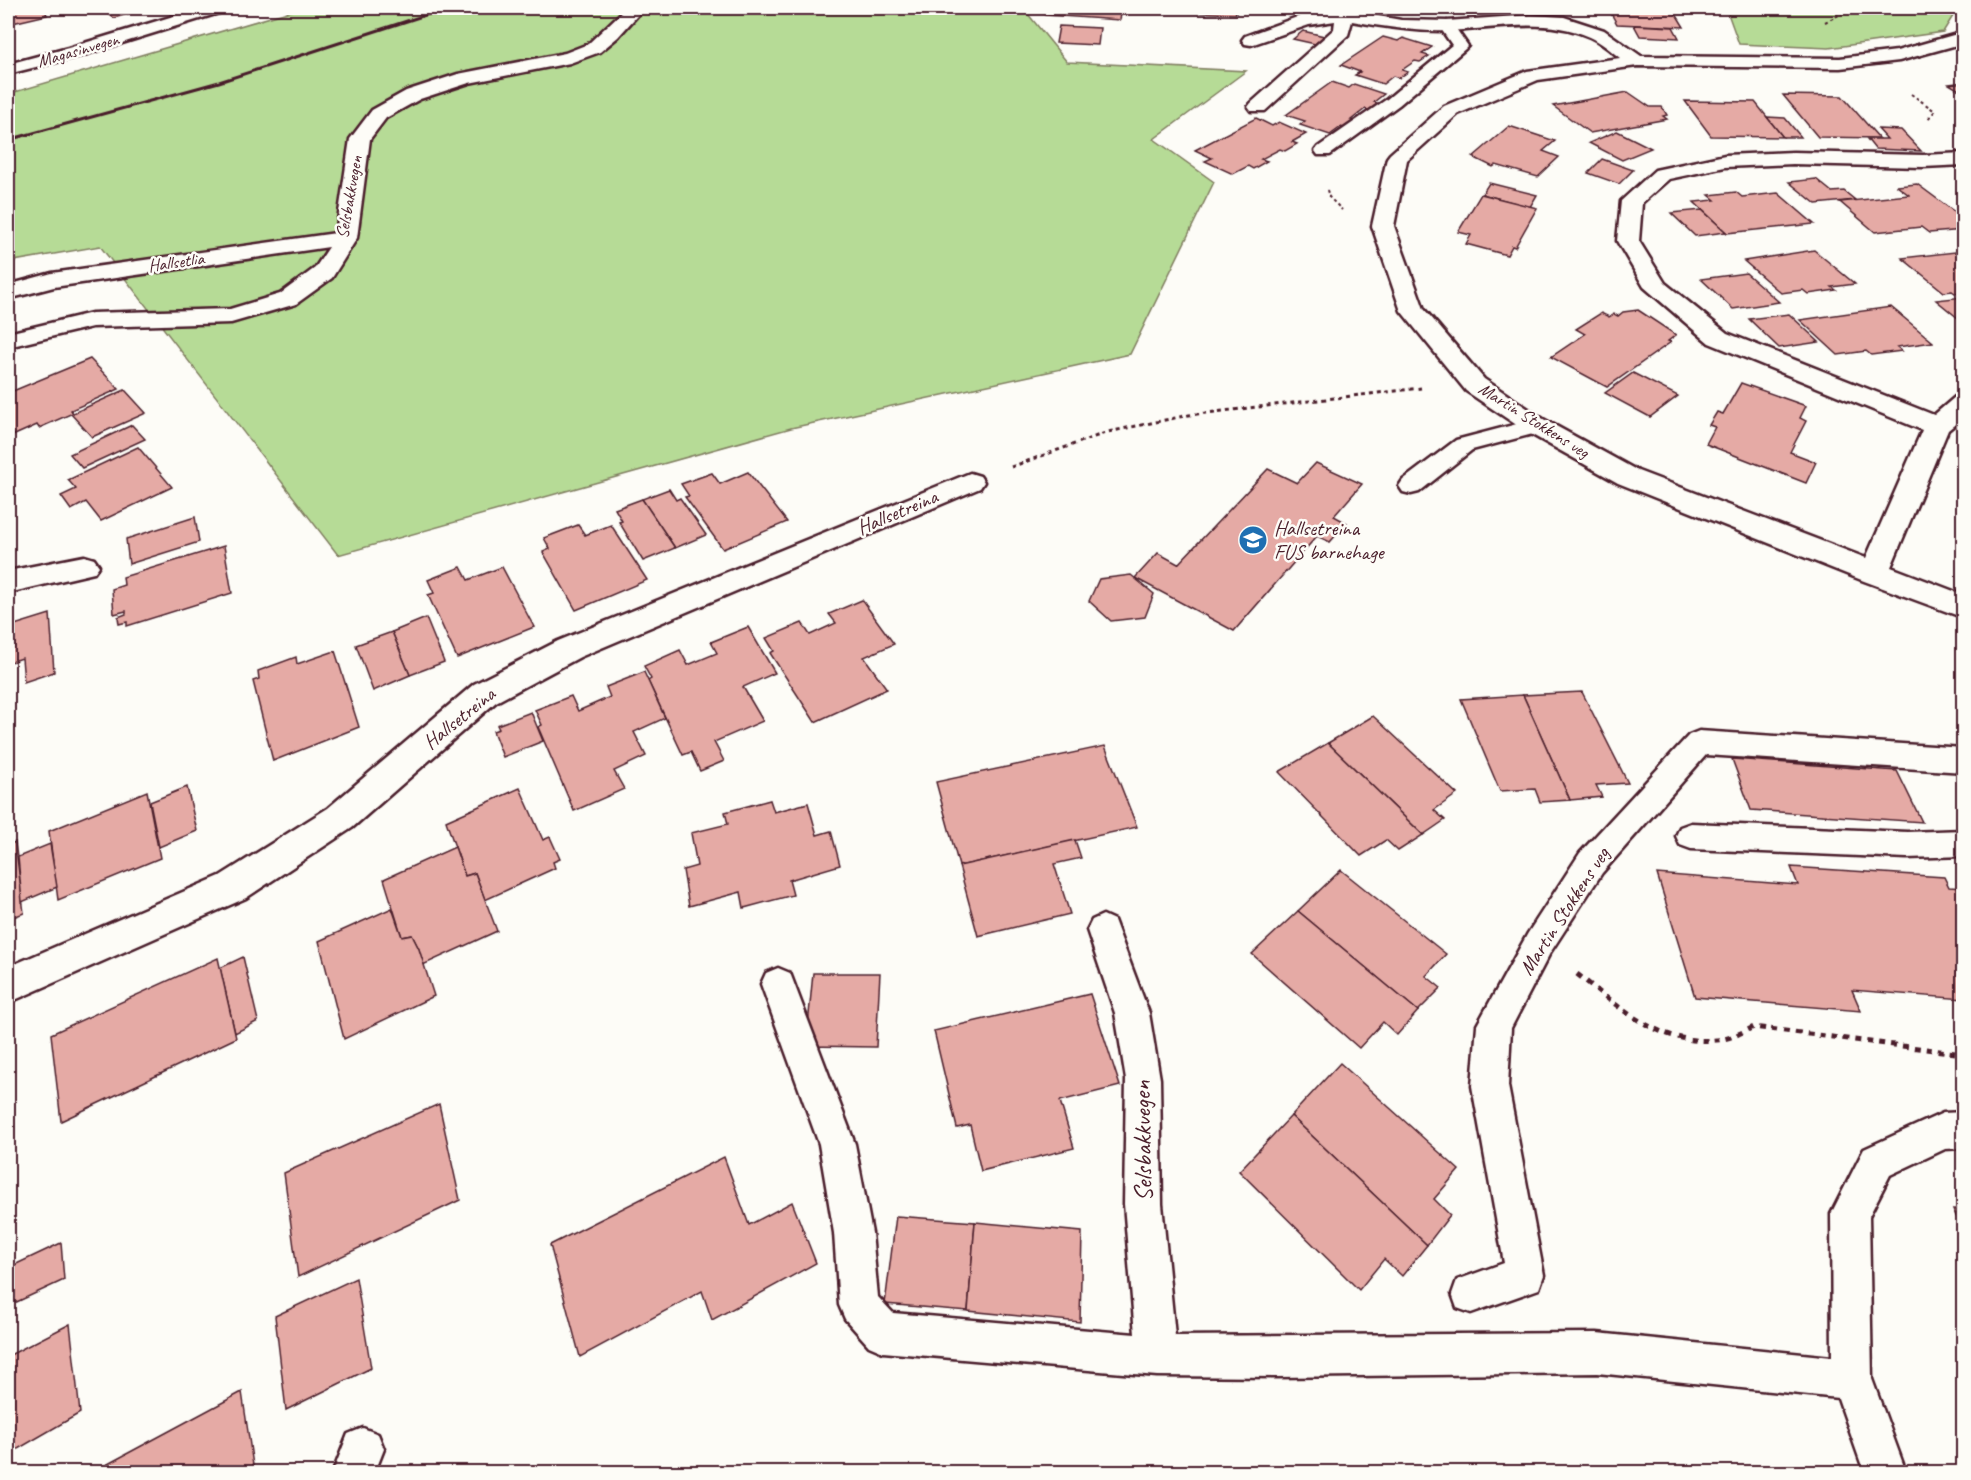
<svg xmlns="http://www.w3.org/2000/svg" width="1971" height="1480" font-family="Caveat,sans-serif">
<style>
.green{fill:#b6db96;stroke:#807d60;stroke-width:1.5}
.building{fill:#e5aaa5;stroke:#4a1f2b;stroke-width:1.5}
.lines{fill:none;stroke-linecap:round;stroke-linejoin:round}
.service-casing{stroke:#4a1f2b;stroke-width:5}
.minor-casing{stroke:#4a1f2b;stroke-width:5}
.path-far2{stroke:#4a1f2b;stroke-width:2;stroke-dasharray:3 3;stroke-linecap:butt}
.path-far1{stroke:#4a1f2b;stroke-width:3;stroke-dasharray:4 4;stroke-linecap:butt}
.path{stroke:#4a1f2b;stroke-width:5;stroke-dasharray:6 6;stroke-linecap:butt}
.service{fill:#fdfcf7;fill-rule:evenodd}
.minor{fill:#fdfcf7;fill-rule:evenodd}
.rail{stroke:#4a1f2b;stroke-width:3}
.labels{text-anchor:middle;stroke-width:5;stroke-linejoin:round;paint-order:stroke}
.far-street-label{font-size:18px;fill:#4a1f2b;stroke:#fdfcf7}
.street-label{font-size:21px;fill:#4a1f2b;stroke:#fdfcf7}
.poi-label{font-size:21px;fill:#4a1f2b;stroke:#fdfcf7;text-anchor:start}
.near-street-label{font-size:26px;fill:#4a1f2b;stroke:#fdfcf7}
</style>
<rect width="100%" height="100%" fill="#fdfcf7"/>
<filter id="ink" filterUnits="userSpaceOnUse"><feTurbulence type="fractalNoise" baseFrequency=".0167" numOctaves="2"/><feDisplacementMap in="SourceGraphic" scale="12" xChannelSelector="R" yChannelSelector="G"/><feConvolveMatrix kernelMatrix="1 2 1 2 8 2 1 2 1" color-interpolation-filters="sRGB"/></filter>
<g filter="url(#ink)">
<g class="green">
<polygon points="301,8 1023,8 1067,62 1246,71 1154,139 1214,182 1130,354 791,428 338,555 100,246 8,262 8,94"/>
<polygon points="1726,8 1958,8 1943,32 1829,48 1739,44"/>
</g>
<g class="building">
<polygon points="8,8 44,8 47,15 8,24"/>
<polygon points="121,8 143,8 145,9 114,18 106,12"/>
<polygon points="1043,8 1122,8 1120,20 1045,15 1042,12"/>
<polygon points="1155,8 1235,8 1236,14 1155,11"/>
<polygon points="1262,8 1297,8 1298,13 1263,12"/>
<polygon points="1392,8 1457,8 1458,12 1393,9"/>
<polygon points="1608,8 1673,9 1684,27 1617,24"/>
<polygon points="1634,25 1673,27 1679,38 1640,36"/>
<polygon points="1059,26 1100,28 1098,45 1056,43"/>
<polygon points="1303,31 1324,36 1315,44 1293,39"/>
<polygon points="1383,37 1398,41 1403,38 1432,47 1422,54 1429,56 1420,62 1415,61 1402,70 1408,72 1399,78 1393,76 1383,84 1355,75 1360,72 1341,65"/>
<polygon points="1332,82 1349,88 1354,84 1384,94 1374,102 1380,104 1371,111 1365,109 1351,120 1357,121 1347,129 1341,127 1330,135 1300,125 1305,121 1286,115"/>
<polygon points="1964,82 1964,93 1949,84"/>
<polygon points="1628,92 1650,107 1662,107 1667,115 1663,116 1667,119 1590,133 1553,106"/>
<polygon points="1783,95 1842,96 1879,138 1818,137"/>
<polygon points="1685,101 1755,102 1783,137 1711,136"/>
<polygon points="1767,117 1785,118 1801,137 1783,137"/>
<polygon points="1256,118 1272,126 1279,122 1306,134 1292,142 1297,144 1285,151 1280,149 1261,159 1267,161 1253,169 1248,166 1233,174 1205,161 1212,158 1195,150"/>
<polygon points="1509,126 1555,141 1543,151 1559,157 1538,177 1496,165 1493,167 1473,157"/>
<polygon points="1878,129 1901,130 1921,151 1875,149 1867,139 1887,139"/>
<polygon points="1617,131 1651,148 1622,160 1589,143"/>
<polygon points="1602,159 1633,170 1619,184 1588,173"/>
<polygon points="1816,179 1832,192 1844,191 1855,200 1816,204 1789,182"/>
<polygon points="1489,183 1537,195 1530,207 1482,194"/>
<polygon points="1917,184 1964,219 1964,230 1929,233 1921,227 1875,232 1840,202 1909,195 1897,186"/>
<polygon points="1736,192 1742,197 1778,193 1814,224 1727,233 1694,202 1715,200 1709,195"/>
<polygon points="1481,194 1537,208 1515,247 1512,246 1507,255 1466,244 1471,235 1458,232"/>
<polygon points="1702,210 1726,232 1695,236 1671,213"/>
<polygon points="1814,250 1855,284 1832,287 1836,290 1808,294 1803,290 1781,293 1744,261"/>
<polygon points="1964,251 1964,292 1955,293 1952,291 1944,292 1902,258"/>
<polygon points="1746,273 1779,302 1733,309 1701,279"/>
<polygon points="1964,297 1964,323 1936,300"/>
<polygon points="1891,307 1933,342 1897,347 1902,351 1871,355 1866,351 1838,355 1800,320"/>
<polygon points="1638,310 1676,335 1668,341 1671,342 1607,387 1551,357 1585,334 1576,329 1601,313 1609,317 1614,314 1618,316 1623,312"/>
<polygon points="1789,314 1819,342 1779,348 1749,319"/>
<polygon points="90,359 119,389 71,410 73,413 39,428 37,425 8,438 8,393"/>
<polygon points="1633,373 1678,396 1650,417 1605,393"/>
<polygon points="1741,383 1806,406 1800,418 1806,421 1790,452 1816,462 1806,483 1706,444 1715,427 1709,425 1717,412 1723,414"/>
<polygon points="125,390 146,413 92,437 71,414"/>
<polygon points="132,425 145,439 82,468 70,454"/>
<polygon points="138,447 172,487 101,521 86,502 71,510 61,496 76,489 68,480"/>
<polygon points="1316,463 1362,484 1334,516 1347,523 1330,542 1317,536 1234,631 1135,578 1158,553 1178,564 1268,469 1297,483"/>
<polygon points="748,472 787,522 723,549 685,497 689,496 681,484 712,473 720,484"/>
<polygon points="669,489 676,500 680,498 706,535 675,548 642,499"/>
<polygon points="642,499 675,548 643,561 619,522 622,521 615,509"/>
<polygon points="195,517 199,542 129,564 126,539"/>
<polygon points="578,525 585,535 611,525 647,580 576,610 543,552 550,549 544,538"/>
<polygon points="224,546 232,593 127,626 127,622 119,624 118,617 126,614 126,611 114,614 112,589 124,585 123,577"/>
<polygon points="461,567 468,580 502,567 534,627 457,658 428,595 434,593 428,580"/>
<polygon points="1131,575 1154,594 1145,617 1111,621 1089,601 1099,579"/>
<polygon points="862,600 894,644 864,657 887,689 815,722 770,653 774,651 766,638 802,623 810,635 836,623 829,614"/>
<polygon points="50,614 54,672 24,682 22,658 8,663 8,627"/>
<polygon points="426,618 444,662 410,675 392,632"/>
<polygon points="748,627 775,673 743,687 763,721 714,742 724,761 700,771 691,752 683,755 648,681 651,679 644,666 680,650 688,665 717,653 711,642"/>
<polygon points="392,632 410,675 373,691 356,645"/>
<polygon points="335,651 359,727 273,761 253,681 259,679 258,671 296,657 297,664"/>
<polygon points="644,672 665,718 634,732 646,756 614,771 624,789 574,811 538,727 542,725 535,710 571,696 578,711 610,697 606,687"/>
<polygon points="1582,692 1628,783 1596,785 1602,797 1570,800 1523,695"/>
<polygon points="1523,695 1570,800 1540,802 1535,789 1500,791 1461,699"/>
<polygon points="531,712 543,741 503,757 493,731 499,729 497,725"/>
<polygon points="1373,716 1457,794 1434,810 1445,820 1423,835 1328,743"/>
<polygon points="1328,743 1423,835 1398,851 1386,840 1361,856 1279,772"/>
<polygon points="1105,746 1137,827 959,866 936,782"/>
<polygon points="1732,759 1897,771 1922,822 1751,810"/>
<polygon points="187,787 197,831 159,847 150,802"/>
<polygon points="520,788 543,840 550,837 560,859 553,862 555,868 485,900 475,873 465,876 446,821"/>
<polygon points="147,791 160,858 58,900 49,831"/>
<polygon points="770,800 774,812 808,803 817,835 831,831 840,865 789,880 793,895 744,908 741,892 689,906 683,870 697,866 691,833 728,824 725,812"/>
<polygon points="1075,840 1081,858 1054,864 1070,914 978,936 959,866"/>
<polygon points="15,842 24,913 8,919 8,845"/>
<polygon points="50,844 57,887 22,902 18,857"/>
<polygon points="455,847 465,876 475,873 497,931 423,965 419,949 412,935 402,937 384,879"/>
<polygon points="1791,867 1944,877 1949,887 1964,888 1964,999 1852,990 1861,1011 1695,997 1657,874 1798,885"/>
<polygon points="1341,870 1446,954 1426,976 1441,988 1418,1011 1298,911"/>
<polygon points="392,908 402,937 412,935 419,949 434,996 344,1039 319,941"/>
<polygon points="1298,911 1418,1011 1397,1035 1383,1022 1359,1048 1252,954"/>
<polygon points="243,957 258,1021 235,1033 220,968"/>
<polygon points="218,958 236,1038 61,1121 51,1034"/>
<polygon points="813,973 880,973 876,1047 806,1046"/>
<polygon points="1090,994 1120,1086 1060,1101 1074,1148 981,1171 970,1125 957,1128 934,1031"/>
<polygon points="1340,1063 1459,1170 1434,1199 1450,1215 1427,1245 1291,1116"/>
<polygon points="439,1104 460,1200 298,1277 284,1173"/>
<polygon points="1291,1116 1427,1245 1402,1276 1384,1259 1359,1290 1239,1171"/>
<polygon points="724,1157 749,1225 792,1202 816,1263 712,1320 702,1291 580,1357 550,1245"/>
<polygon points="1953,1209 1964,1210 1964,1234"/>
<polygon points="896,1216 975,1222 968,1311 885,1304"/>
<polygon points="975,1222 1082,1232 1080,1322 968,1311"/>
<polygon points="61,1243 64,1280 8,1306 8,1268"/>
<polygon points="356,1278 371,1368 286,1410 275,1316"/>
<polygon points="70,1324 80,1413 11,1453 8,1356"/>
<polygon points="242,1392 254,1472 93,1472"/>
</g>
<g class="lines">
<g class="service-casing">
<g id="service">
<polygon points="1447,21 1452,23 1468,46 1465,49 1399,105 1330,155 1318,155 1315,151 1318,147 1387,99 1452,45 1439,26"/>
<polygon points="1536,419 1544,421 1547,426 1544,431 1472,450 1419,492 1411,494 1403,492 1399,486 1403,480 1456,440"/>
<polygon points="1699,731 1964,748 1964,772 1706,755 1602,873 1550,953 1511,1028 1508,1086 1544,1275 1539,1289 1471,1313 1457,1308 1452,1294 1457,1280 1504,1263 1472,1086 1477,1025 1528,933 1580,853 1689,735"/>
<polygon points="1691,823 1907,832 1964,830 1964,856 1907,858 1691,849 1680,845 1676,836 1680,827"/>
<polygon points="1103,915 1114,920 1149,1013 1160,1079 1162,1204 1175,1336 1597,1333 1832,1357 1831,1214 1864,1149 1943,1113 1964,1112 1964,1148 1945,1149 1890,1175 1869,1216 1872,1379 1906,1472 1864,1472 1838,1398 1597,1373 1277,1377 1157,1376 883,1352 869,1346 845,1319 839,1305 834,1233 819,1144 761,984 766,973 778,968 790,973 855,1144 872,1233 878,1297 893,1313 1135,1334 1124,1204 1126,1079 1115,1013 1087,930 1092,920"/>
<polygon points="363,1428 378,1434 384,1449 375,1472 333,1472 348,1434"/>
</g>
</g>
<g class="minor-casing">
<g id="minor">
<polygon points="200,8 225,8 222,12 80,56 8,74 8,64 68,48"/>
<polygon points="626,8 644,8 618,37 600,52 570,63 469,83 420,99 386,118 370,139 357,238 332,278 296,304 231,323 92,327 8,347 8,333 92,313 230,309 280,294 315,268 329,247 54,287 8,299 8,285 52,273 336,233 350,139 372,110 406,91 458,74 565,53 588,44"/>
<path d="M 1324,8 L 1344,8 L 1350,11 L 1401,20 L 1447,21 L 1531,15 L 1564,17 L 1604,30 L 1641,56 L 1840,58 L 1897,51 L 1964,32 L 1964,43 L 1899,61 L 1840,68 L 1637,66 L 1538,80 L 1458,114 L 1407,160 L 1394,226 L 1424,309 L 1484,379 L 1545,420 L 1638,471 L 1866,558 L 1922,430 L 1709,343 L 1644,287 L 1617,241 L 1621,201 L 1655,170 L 1725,155 L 1793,152 L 1923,155 L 1964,153 L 1964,165 L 1923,167 L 1793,164 L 1725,167 L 1669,179 L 1642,203 L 1639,241 L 1665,283 L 1727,333 L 1934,415 L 1955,397 L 1964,395 L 1964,417 L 1948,430 L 1891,567 L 1964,595 L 1964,618 L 1864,581 L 1618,483 L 1527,432 L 1466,391 L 1401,311 L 1372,226 L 1387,158 L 1390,154 L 1444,106 L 1527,71 L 1620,58 C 1611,51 1601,42 1590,37 C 1545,17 1496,29 1449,31 C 1416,32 1385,27 1352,21 L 1348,35 L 1265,111 L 1251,111 L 1248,107 L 1251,103 L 1334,29 L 1335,21 L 1309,25 L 1251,45 L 1245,44 L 1242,40 L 1245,36 L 1300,16 L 1328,12 Z"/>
<polygon points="970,473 980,476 984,482 980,488 580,657 496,702 352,828 246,898 8,1003 8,967 220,876 328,808 474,684 558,641"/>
<polygon points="84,556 94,559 99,566 94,573 8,593 8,571"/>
</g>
</g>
<g class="path-far2">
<polyline points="1825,22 1853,8"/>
<polyline points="1911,94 1935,111 1927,120"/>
<polyline points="1327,190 1329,197 1342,210"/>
</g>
<polyline class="path-far1" points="1011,467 1108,432 1189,415 1421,388"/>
<path class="path" d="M 1577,974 C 1621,1009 1663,1049 1724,1039 C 1734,1037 1745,1031 1754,1027 L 1964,1054"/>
<use href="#service" class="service"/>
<use href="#minor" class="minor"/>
<polyline class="rail" points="8,140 219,82 447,8"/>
</g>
</g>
<defs>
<g id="school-disc" transform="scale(1.5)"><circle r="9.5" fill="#1f6fb2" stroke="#fdfcf7"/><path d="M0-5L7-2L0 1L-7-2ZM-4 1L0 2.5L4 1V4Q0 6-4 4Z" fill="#fff"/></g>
</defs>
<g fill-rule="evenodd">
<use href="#school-disc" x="1253" y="540"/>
</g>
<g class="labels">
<g class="far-street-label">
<text transform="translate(78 50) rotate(-16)" y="6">Magasinvegen</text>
<text transform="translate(349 197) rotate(-80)" y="6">Selsbakkvegen</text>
<text transform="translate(176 262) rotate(-8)" y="6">Hallsetlia</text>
<text transform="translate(1534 420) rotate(32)" y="6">Martin Stokkens veg</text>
</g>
<g class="street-label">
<text transform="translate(897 512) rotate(-23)" y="7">Hallsetreina</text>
<text transform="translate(459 718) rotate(-39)" y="7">Hallsetreina</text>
<text transform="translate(1564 911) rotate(-57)" y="7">Martin Stokkens veg</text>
</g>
<g class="poi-label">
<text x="1274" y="535">Hallsetreina<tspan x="1274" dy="24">FUS barnehage</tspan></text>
</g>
<g class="near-street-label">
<text transform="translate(1142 1141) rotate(-91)" y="9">Selsbakkvegen</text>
</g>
</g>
<rect width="1971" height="1480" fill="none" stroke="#fdfcf7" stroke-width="30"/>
<rect x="15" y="15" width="1941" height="1450" fill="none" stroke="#4a1f2b" stroke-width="2" filter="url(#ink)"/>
</svg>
